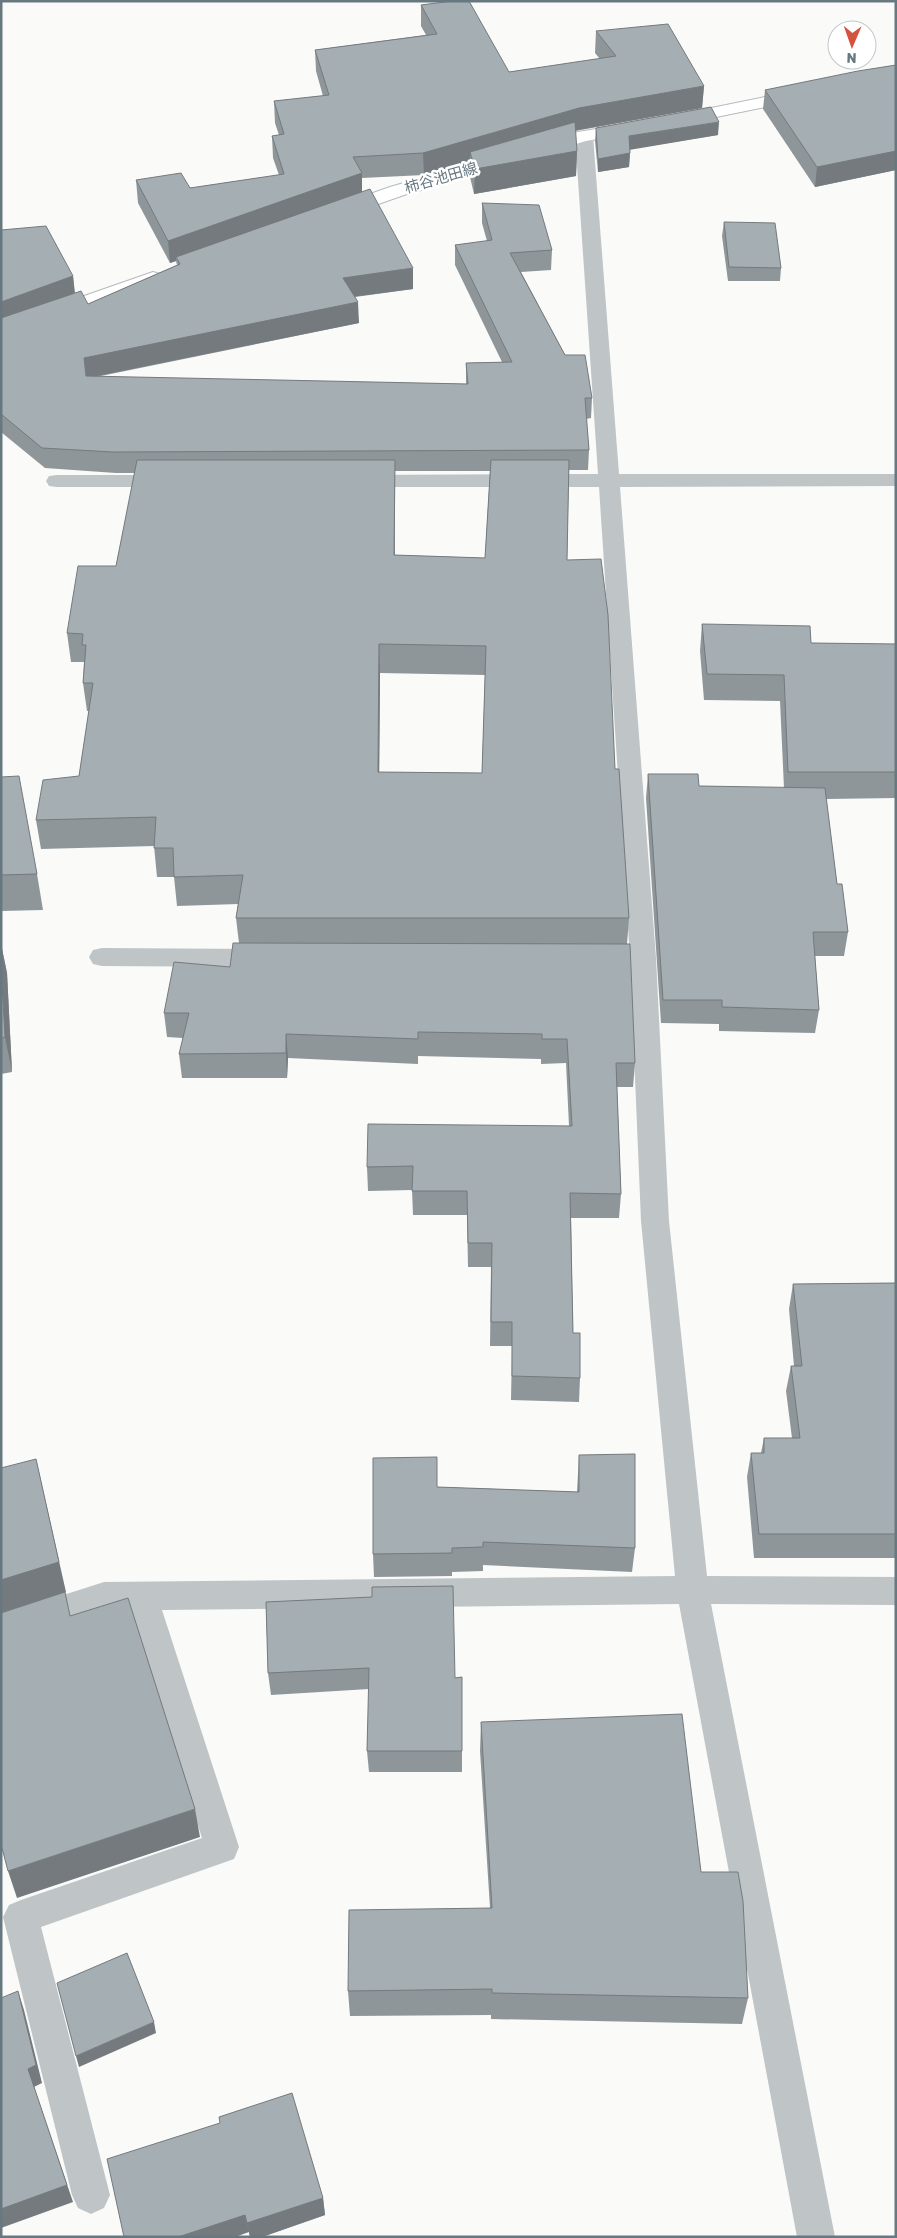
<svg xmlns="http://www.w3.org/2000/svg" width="897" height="2238" font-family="Rubik,'Noto Sans JP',sans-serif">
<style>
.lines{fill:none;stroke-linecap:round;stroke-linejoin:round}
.secondary-casing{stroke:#b4babe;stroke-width:2}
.minor{fill:#bfc4c7;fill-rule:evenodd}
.secondary{fill:#fff;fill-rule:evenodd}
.wall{fill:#8e9699;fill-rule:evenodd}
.shaded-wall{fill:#747a7d}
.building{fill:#a5aeb2;stroke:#747a7d;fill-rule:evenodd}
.labels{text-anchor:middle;stroke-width:5;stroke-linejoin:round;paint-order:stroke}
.far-street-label{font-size:15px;fill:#677880;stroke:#fff}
</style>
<rect width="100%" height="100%" fill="#fafaf8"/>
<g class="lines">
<g class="secondary-casing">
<g id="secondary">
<polygon points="799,90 805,91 808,95 805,99 677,125 671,124 668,120 671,116 677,115"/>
<polygon points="632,123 638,124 641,128 638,132 586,141 404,195 347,215 333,215 331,211 333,207 390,187 578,132"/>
<polygon points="153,272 160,274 163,278 160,282 1,338 1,325"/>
</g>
</g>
<g class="minor">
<polygon points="584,131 590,132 593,136 619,474 896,474 896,486 620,487 656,958 669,1221 707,1576 896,1577 896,1605 711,1604 835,2237 797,2237 679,1604 162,1610 239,1847 234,1859 41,1927 110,2195 104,2208 91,2214 78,2208 72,2195 3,1917 9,1905 21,1900 202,1838 130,1610 104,1610 1,1644 1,1615 104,1582 675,1576 641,1221 630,958 599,487 357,487 349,486 346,481 349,476 357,475 598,474 575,136 578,132"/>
<polygon points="57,475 169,475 177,476 180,481 177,486 169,487 57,487 49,486 46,481 49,476"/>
<polygon points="102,948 269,949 278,951 282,958 278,965 269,967 102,966 93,964 89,957 93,950"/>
</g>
<use href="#secondary" class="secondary"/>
</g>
<g class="wall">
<path d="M 421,5 L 509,72 L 600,59 L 595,53 L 596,31 L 704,86 L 702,108 L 575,131 L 577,151 L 576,176 L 474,194 L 470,177 L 470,162 L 424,175 L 362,178 L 362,192 L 413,289 L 355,297 L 359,323 L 96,377 L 466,384 L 466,363 L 502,362 L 455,265 L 455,245 L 487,241 L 482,223 L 482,203 L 552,250 L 551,270 L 521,272 L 565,355 L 592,398 L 591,418 L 586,419 L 589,450 L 588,470 L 569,470 L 567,560 L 615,769 L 629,918 L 627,944 L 635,1063 L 633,1087 L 617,1087 L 621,1194 L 619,1218 L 571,1218 L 573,1333 L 580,1378 L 579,1402 L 511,1400 L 512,1346 L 490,1346 L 491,1267 L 468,1267 L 467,1215 L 413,1215 L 412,1190 L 368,1191 L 367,1167 L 569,1126 L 566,1063 L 541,1064 L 541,1059 L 418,1056 L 418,1064 L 288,1058 L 287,1078 L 182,1078 L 179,1054 L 183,1038 L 167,1037 L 164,1013 L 230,967 L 239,943 L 236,918 L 238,904 L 177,906 L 174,877 L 157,877 L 154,846 L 41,849 L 36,820 L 79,776 L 89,711 L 87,711 L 83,683 L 84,662 L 71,662 L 67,633 L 116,566 L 135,473 L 116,473 L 45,468 L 1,432 L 1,230 L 73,276 L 75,293 L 88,304 L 177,265 L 176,261 L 170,263 L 138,203 L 136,180 L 190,188 L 279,175 L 273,158 L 272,136 L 279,135 L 275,123 L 274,101 L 323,96 L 316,71 L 315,50 L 426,35 L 421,26 ZM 395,471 L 490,471 L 485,558 L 395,555 ZM 380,673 L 485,675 L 482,773 L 379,772 Z"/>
<polygon points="896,65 896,170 815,187 763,109 765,90"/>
<polygon points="596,128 718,135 630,149 629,167 598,172 595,141"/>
<polygon points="724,222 781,268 780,281 728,281 722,236"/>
<polygon points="702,624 811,643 896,644 896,798 826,799 837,884 848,932 844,956 815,956 819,1010 815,1033 719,1031 719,1024 661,1023 646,798 648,774 699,786 784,788 780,701 704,700 700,651"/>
<polygon points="1,777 37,874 43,910 1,911"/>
<polygon points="1,944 7,973 12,1072 1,1074"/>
<polygon points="896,1283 896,1558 754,1558 747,1477 751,1453 761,1453 764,1438 792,1438 786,1391 791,1366 794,1366 789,1309 793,1284"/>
<polygon points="579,1455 635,1548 632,1572 483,1565 483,1571 452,1572 452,1576 374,1577 373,1554 437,1487 577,1492"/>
<polygon points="266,1602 455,1678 462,1677 462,1772 369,1772 367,1751 369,1689 271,1695 268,1673"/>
<polygon points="481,1722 701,1872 748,1998 742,2024 491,2019 491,2015 350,2016 348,1991 490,1908 480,1751"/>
<polygon points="323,2198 325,2215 262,2237 250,2237 249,2232 124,2237"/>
</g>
<g class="shaded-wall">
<polygon points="704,86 702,108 578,130 473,161 470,152 470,162 424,175 423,153 579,108"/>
<polygon points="719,122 718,135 629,150 629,136"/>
<polygon points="577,151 576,176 474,194 475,169"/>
<polygon points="896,151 896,170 815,187 817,167"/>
<polygon points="630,153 629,167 598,172 598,159"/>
<polygon points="362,173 362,195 176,257 176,261 170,263 168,241"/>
<polygon points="413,268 413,289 343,298 343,278"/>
<polygon points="73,276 75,297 1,323 1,302"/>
<polygon points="358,302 359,323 87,378 86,376 84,358"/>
<polygon points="395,460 395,489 394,584 394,555"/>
<polygon points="379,644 380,673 379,801 378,772"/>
<polygon points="1,944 7,973 12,1072 5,1037 1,964"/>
<polygon points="286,1034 288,1058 287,1078 286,1053"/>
<polygon points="36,1459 66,1592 1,1613 1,1580"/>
<polygon points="195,1809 200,1837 17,1898 8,1871"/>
<polygon points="18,1991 24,2010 42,2083 34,2087 73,2202 1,2228 1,2209 28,2069"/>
<polygon points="154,2022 156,2033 79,2067 76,2056"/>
<polygon points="323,2198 325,2215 262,2237 250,2237 247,2223"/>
<polygon points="245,2215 249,2232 235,2237 178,2237"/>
</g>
<g class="building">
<polygon points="452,1 469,1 509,72 616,56 596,31 668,24 704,86 579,108 423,153 353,157 362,173 168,241 136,180 181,173 190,188 284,174 272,136 284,134 274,101 329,95 315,50 437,34 421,5"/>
<polygon points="896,65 896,151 817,167 765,90 858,71"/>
<polygon points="711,107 719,122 629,136 630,153 598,159 596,128"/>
<polygon points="575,122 577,151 475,169 470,152"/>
<polygon points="370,189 413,268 343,278 358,302 84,358 86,376 468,384 466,363 512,362 455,245 492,240 482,203 539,205 552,250 510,253 565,355 585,355 592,398 585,398 589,450 113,452 42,448 1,414 1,318 81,291 88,304 180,264 176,257"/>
<polygon points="724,222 775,223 781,268 729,267"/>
<polygon points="46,226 73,276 1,302 1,230"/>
<path d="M 137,460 L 395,460 L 394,555 L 485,558 L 491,460 L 569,460 L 567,560 L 601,559 L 608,615 L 615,769 L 619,769 L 629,918 L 236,918 L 243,875 L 174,877 L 173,848 L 154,848 L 156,817 L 36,820 L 43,780 L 79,776 L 93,683 L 83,683 L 86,645 L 82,645 L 83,634 L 67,633 L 78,566 L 116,566 ZM 379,644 L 486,646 L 482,773 L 378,772 Z"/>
<polygon points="702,624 810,626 811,643 896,644 896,772 788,772 784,675 707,674"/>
<polygon points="648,774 698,774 699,786 825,788 837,884 842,884 848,932 813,932 819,1010 722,1007 722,1000 663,1000"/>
<polygon points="19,776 37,874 1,875 1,777"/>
<polygon points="233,943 630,944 635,1063 616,1063 621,1194 570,1193 573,1333 580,1333 580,1378 512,1376 512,1322 491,1322 492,1243 468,1243 467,1191 412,1191 413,1166 367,1167 368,1124 572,1126 567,1039 542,1039 542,1034 418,1032 418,1039 286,1034 286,1053 179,1054 189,1013 164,1013 174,962 230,967"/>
<polygon points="1,964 5,1037 1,1038"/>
<polygon points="896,1283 896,1534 759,1534 751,1453 764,1453 764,1438 800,1438 791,1366 802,1366 793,1284"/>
<polygon points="635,1454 635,1548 483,1542 483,1547 452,1548 452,1553 373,1554 373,1458 437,1457 437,1487 579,1492 579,1455"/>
<polygon points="36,1459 59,1562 1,1580 1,1468"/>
<polygon points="453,1586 455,1678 462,1677 462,1751 367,1751 369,1668 268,1673 266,1602 372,1597 372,1587"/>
<polygon points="65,1592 70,1616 128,1598 195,1809 8,1871 1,1844 1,1613"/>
<polygon points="682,1714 701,1872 738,1872 743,1901 748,1998 492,1993 492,1989 348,1991 349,1910 492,1908 481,1722"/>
<polygon points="127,1953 154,2022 76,2056 57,1983"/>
<polygon points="18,1991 36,2065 28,2069 67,2185 1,2209 1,1998"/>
<polygon points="292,2093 323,2198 247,2223 245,2215 178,2237 124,2237 107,2159 220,2123 219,2117"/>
</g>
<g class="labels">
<g class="far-street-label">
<text transform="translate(441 178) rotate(-16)" y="5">柿谷池田線</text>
</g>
</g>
<rect width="897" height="2238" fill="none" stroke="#677880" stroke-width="5"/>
<g transform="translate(852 45) rotate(182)"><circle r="24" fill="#ffffff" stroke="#c2c9cc"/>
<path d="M0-4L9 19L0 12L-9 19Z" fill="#d4523e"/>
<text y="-8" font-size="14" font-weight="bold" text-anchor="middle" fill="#677880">N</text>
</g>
</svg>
